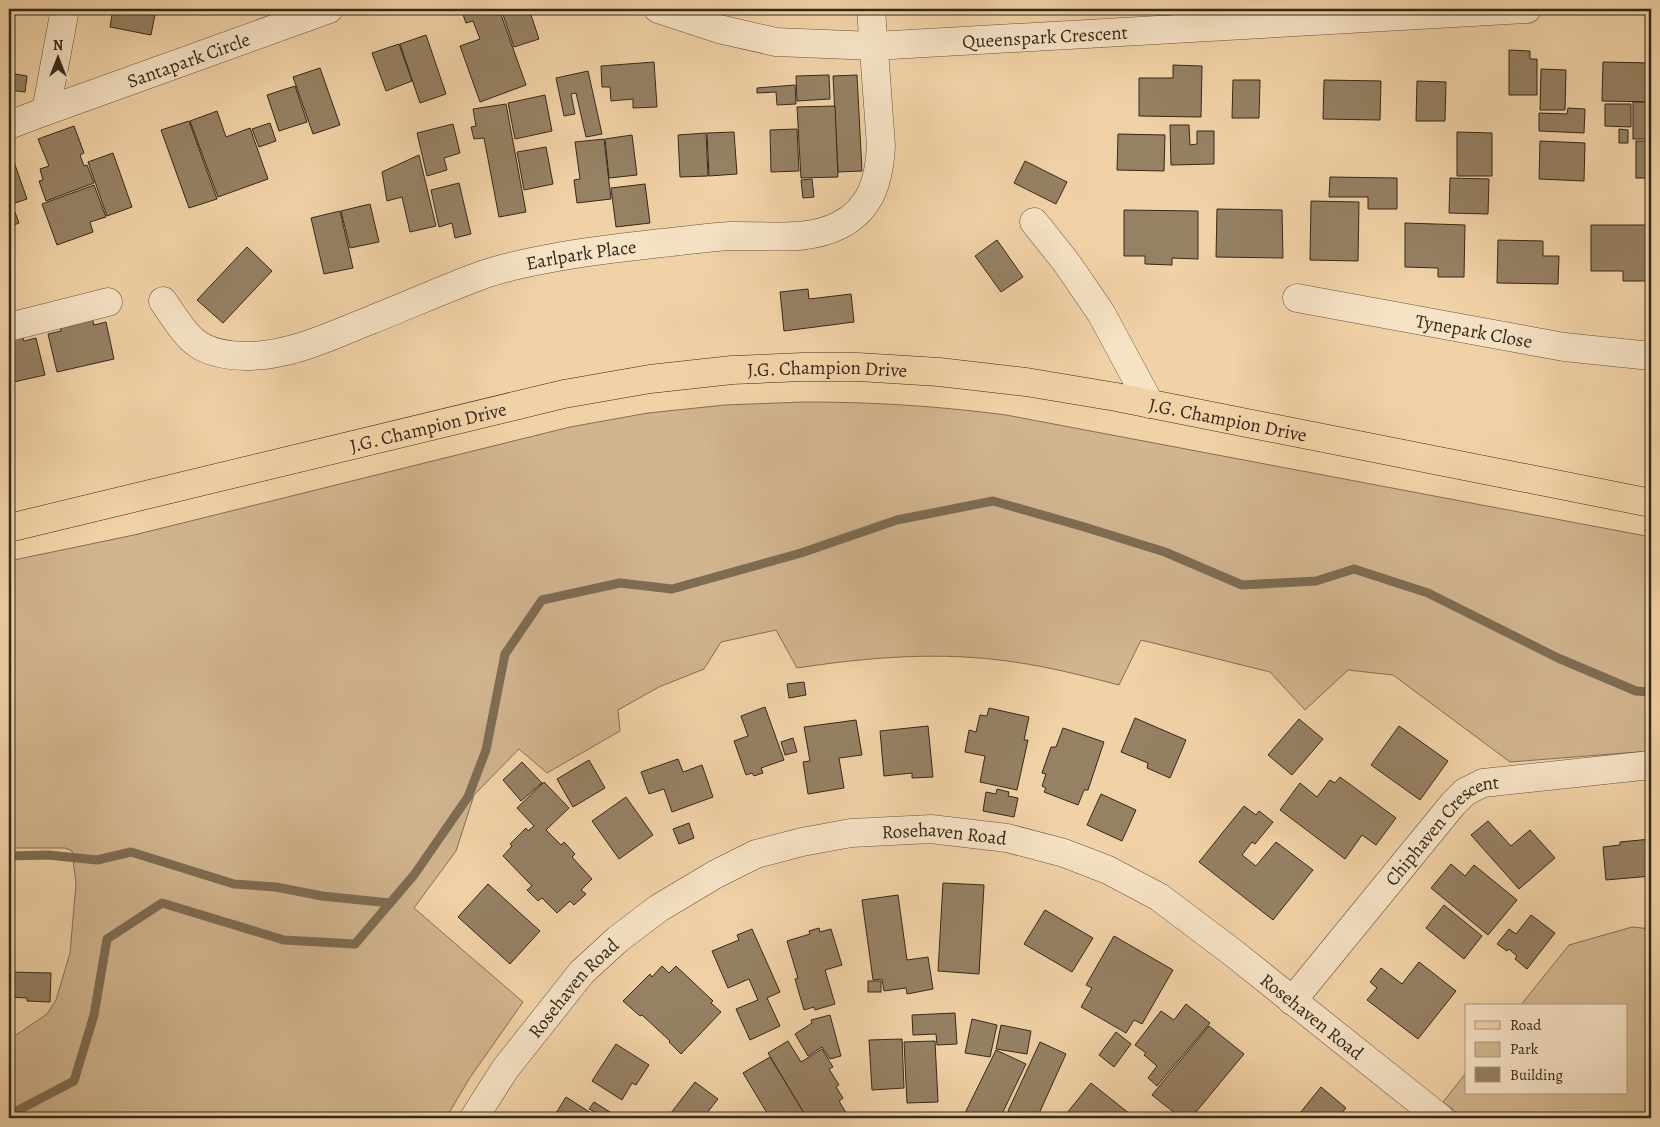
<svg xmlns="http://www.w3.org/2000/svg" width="1660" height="1127" font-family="Alegreya,serif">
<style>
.green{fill:#d1b58f;stroke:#826f56}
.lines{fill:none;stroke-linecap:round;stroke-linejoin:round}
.stream{stroke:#7e6c53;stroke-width:9}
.building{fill:#968164;stroke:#33291d}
.minor-casing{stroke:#62533f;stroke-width:29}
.major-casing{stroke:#33291d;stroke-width:29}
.minor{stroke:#f6e2c5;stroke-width:28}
.major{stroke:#f1d2a6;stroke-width:28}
.labels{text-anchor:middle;stroke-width:4;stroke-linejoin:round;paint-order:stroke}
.street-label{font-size:19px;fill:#33291d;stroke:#f6e2c5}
</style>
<rect width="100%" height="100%" fill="#f1d2a6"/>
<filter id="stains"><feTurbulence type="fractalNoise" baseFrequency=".004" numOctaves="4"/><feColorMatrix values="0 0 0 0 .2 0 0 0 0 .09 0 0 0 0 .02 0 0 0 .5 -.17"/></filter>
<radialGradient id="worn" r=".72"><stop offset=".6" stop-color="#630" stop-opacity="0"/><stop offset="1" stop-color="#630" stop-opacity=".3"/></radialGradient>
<g class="green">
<path d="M 804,402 C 874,402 937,406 1006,415 L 1651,537 L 1651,751 L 1510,762 L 1393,675 L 1348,670 L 1305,710 L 1270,672 L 1141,640 L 1119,685 C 1084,676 1050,667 1014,662 C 942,651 869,657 797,668 L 776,630 L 721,642 L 704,669 L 659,687 L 618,710 L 620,731 L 547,773 L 519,749 L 474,795 L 456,851 L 414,908 L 523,1002 L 469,1079 L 446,1118 L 9,1118 L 9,1037 L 13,1037 L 47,1014 L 56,1000 L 70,953 L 76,884 L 72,851 L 65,848 L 9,848 L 9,561 L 134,535 L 570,427 L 648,413 L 725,405 Z"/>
<polygon points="1632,927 1651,929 1651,1118 1464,1118 1443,1102 1466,1073 1466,1093 1626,1093 1626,1006 1520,1006 1569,945"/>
</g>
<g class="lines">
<g class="stream">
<polyline points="9,856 48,855 97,860 131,852 234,884 276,887 322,896 390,903"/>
<polyline points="9,1115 74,1081 94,1015 107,939 162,903 284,940 355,944 414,875 468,797 486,750 505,654 542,600 620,583 672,589 801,553 897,520 993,501 1081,526 1165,552 1242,585 1316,581 1354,569 1428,593 1558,658 1636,691 1651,692"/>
</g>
</g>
<g class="building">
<polygon points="113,9 156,9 151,35 110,27"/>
<polygon points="172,9 207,9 206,15"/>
<polygon points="461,9 499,9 526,85 480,102 460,46 480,39 473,21 466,23"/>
<polygon points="501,9 529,9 539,39 514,47"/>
<polygon points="426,35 446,94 420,103 400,44"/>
<polygon points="399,44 412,81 386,91 372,53"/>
<polygon points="1509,50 1530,51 1530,59 1537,59 1537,95 1509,95"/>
<polygon points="654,62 657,107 633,108 633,99 611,101 610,87 602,87 601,66"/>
<polygon points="1603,62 1651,63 1651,102 1602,101"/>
<polygon points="1173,65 1202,66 1201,117 1139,116 1139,78 1173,78"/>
<polygon points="320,68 340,125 313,134 293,77"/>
<polygon points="1541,69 1566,70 1565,110 1540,110"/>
<polygon points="588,71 602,134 586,137 576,93 571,94 575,114 564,116 556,78"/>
<polygon points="9,73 27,76 25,92 9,90"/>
<polygon points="829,75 830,99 797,101 796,76"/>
<polygon points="857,75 862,171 838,172 833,76"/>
<polygon points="1233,80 1260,80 1259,118 1232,118"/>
<polygon points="1324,80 1381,81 1380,120 1323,119"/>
<polygon points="1417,81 1446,82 1445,121 1416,121"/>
<polygon points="795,85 796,104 777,105 776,92 757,93 757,88"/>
<polygon points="295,86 307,122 279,131 267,95"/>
<polygon points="545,95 552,131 515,139 508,103"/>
<rect x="1633" y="102" width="18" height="37"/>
<polygon points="506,104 526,212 499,217 484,138 474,139 471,127 476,126 473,109"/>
<polygon points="1605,104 1631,104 1631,127 1605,126"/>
<polygon points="835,106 838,177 801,178 797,107"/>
<polygon points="1568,108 1585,109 1584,133 1539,131 1539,113 1567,114"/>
<polygon points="217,111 226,137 250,128 268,179 218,197 190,121"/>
<polygon points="189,121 217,199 189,208 161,130"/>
<polygon points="270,123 276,141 259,147 252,129"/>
<polygon points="453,124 460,153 444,158 447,170 427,176 417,133"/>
<polygon points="1170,125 1189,125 1190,145 1197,144 1197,131 1214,131 1214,164 1171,165"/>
<polygon points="74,126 84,153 80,155 84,166 87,165 94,183 46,201 39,181 43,180 40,169 49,166 38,139"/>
<polygon points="797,129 799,171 771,172 770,130"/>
<polygon points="1619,129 1628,130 1628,143 1619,143"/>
<polygon points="734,132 737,174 709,176 707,133"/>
<polygon points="1457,132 1492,133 1492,176 1457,176"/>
<polygon points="706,133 708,176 680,177 678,135"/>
<polygon points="1118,134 1165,135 1164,171 1117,170"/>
<polygon points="632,135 637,175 609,178 605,139"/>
<polygon points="604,139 611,199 577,203 574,180 580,179 575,142"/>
<polygon points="1540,141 1585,143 1584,181 1539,179"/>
<rect x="1636" y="141" width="15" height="37"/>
<polygon points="546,147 553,184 524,190 517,152"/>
<polygon points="113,153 132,207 107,216 88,162"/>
<polygon points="9,155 12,163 14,162 27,199 12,204 19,223 9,227"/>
<polygon points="419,155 436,226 410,232 402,197 387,201 382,172"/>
<polygon points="1025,161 1067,182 1056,204 1014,183"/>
<polygon points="1330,177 1397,178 1397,209 1368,209 1368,197 1329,197"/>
<polygon points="1450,178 1489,179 1488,214 1449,213"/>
<polygon points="812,179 814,197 803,198 801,180"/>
<polygon points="459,183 471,234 455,238 452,223 439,227 431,190"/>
<polygon points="645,184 650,223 616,227 611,188"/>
<polygon points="94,185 106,217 90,222 93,232 57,245 42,204"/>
<polygon points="1311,201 1359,202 1358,261 1310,260"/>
<polygon points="370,204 379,242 350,248 341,211"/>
<polygon points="1217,209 1282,210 1283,258 1216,257"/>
<polygon points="1124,210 1198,211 1198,259 1172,258 1172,265 1145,264 1145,256 1124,256"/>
<polygon points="340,211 353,268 324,274 311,218"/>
<polygon points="1405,223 1465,225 1464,277 1438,277 1438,268 1405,267"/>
<polygon points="1591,225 1651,225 1651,272 1646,272 1646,281 1623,281 1623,271 1591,271"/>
<polygon points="997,240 1023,277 1001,292 975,256"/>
<polygon points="1498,240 1543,241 1543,256 1559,256 1558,284 1497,283"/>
<polygon points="247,247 272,271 223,323 197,300"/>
<polygon points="808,289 809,299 851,294 854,322 784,331 780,292"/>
<polygon points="92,318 94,325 106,322 114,359 57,372 48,334 61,331 59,325"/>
<polygon points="22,335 24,341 36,338 45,375 9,383 9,338"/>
<polygon points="804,682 806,695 789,698 787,684"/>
<polygon points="765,707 784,760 761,768 763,773 754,776 752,773 746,775 734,741 748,736 741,716"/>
<polygon points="989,708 1029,717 1024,740 1028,740 1017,790 980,782 985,756 965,752 969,730 976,732 980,715 987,716"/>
<polygon points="1135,718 1186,740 1170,778 1147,768 1148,763 1121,752"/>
<polygon points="1299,719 1323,739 1292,775 1268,755"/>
<polygon points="856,720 862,755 839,758 844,788 808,794 803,762 810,761 804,727"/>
<polygon points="928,726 933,777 912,778 912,773 884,776 880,731"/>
<polygon points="1399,726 1448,761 1420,800 1371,765"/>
<polygon points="1063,728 1104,742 1088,790 1084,790 1078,805 1044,792 1046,788 1042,786 1046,774 1042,773 1051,747 1056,747"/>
<polygon points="793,738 797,752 785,755 781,742"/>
<polygon points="678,759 683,772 702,765 713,797 672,812 664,789 649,794 641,772"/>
<polygon points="589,760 605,788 573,807 557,779"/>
<polygon points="522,762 542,783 521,801 503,780"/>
<polygon points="1340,777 1396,818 1376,845 1362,835 1345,859 1280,810 1300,783 1317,797 1330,780 1335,783"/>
<polygon points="544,782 569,808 546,830 561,845 564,842 575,854 572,857 592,879 581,890 586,894 574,905 570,901 557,913 542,898 538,901 527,890 532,886 503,856 512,846 510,844 526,828 528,831 534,826 517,808"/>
<polygon points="997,789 1009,792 1008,796 1018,798 1014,817 983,811 986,792 996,794"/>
<polygon points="1101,794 1136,810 1122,841 1087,825"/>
<polygon points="626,797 653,835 619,859 592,821"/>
<polygon points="1244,806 1256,815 1259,811 1273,822 1255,844 1252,842 1242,855 1256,866 1276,842 1313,870 1273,920 1199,862"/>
<polygon points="1488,821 1511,846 1530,830 1555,858 1519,889 1471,835"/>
<polygon points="689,823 694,838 679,844 673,829"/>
<polygon points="1651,839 1651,876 1606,880 1603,847 1620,845 1620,842"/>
<polygon points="1451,864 1465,876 1474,865 1517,900 1488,935 1431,888"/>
<polygon points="943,883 984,885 979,974 938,971"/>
<polygon points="488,884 540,931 510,964 458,917"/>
<polygon points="898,895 907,960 928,957 933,989 907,994 906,988 884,991 882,979 873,980 862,900"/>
<polygon points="1444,905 1482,936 1464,959 1426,928"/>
<polygon points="1045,910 1093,938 1072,972 1024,944"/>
<polygon points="1531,915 1555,933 1527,969 1515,959 1517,956 1509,949 1507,951 1497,944 1509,929 1516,934"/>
<polygon points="819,928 820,932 831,929 842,965 825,970 835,1004 815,1010 814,1007 804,1010 795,979 798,978 787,941 810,934 809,931"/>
<polygon points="752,929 780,992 767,998 780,1026 750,1040 736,1009 758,1000 749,979 728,988 712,951 739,940 737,935"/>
<polygon points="1114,936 1173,970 1142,1024 1134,1020 1126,1033 1081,1007 1092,988 1086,985"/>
<polygon points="1419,962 1456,991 1418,1039 1367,1000 1377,988 1370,982 1381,968 1402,984"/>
<polygon points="662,966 669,973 676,966 713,1001 711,1003 721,1012 681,1054 669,1042 670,1041 642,1015 640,1016 623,1001 650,974 652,977"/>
<polygon points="9,972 51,973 50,1002 27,1001 27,998 9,997"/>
<rect x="868" y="981" width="13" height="11"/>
<polygon points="1186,1004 1210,1023 1157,1086 1148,1078 1157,1066 1144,1055 1146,1053 1135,1045 1161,1011 1174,1020"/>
<polygon points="955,1013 957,1044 937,1045 936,1034 913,1035 912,1015"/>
<polygon points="830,1015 841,1056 830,1059 822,1047 808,1056 795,1034 812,1023 811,1020"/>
<polygon points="972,1019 997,1025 990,1057 965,1053"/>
<polygon points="1001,1025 1031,1031 1027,1054 996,1049"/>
<polygon points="1209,1026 1244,1054 1191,1118 1181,1118 1152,1095"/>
<polygon points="1116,1032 1131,1044 1114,1067 1099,1055"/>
<polygon points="902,1039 904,1088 872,1090 869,1040"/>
<polygon points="788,1041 801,1062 822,1049 833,1067 829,1069 839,1085 836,1087 843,1098 839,1101 849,1118 807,1118 768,1053"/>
<polygon points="935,1041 938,1102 907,1103 904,1042"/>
<polygon points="1040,1042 1066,1054 1037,1118 1028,1118 1020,1115 1019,1117 1008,1111"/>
<polygon points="616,1044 649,1065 636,1085 632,1083 622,1100 592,1081"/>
<polygon points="996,1050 1026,1064 1000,1118 977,1118 965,1113"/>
<polygon points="770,1057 807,1118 770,1118 743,1073"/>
<polygon points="695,1082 718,1099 703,1118 667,1118"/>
<polygon points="1091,1083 1130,1114 1127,1118 1063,1118"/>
<polygon points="1321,1087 1346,1108 1341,1114 1346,1118 1296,1118"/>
<polygon points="566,1097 599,1118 553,1118"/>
<polygon points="594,1102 610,1112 606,1118 589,1109"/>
</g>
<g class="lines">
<g class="minor-casing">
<g id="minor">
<path id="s1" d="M 65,9 L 46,111 L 329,9"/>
<path id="s2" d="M 658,9 L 719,29 L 776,42 L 874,46 L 1527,9"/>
<polyline points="9,125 46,111"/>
<polyline points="1034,222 1066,262 1101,313 1150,404"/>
<path id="s3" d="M 1297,298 L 1564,347 L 1651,356"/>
<path id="s4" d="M 163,301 C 189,339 196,355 246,356 C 291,356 330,336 371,320 C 409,305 446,288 485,274 C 506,267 530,262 552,258 C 588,251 626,247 662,243 C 685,241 708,237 731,236 C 767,235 808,242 840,225 C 872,208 879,180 881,146 L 871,9"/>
<polyline points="9,327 108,302"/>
<path id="s5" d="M 1292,1001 L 1453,804 L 1465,792 L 1483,783 L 1651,765"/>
<path id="s6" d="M 474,1118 L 505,1069 L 582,972 L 618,939 L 659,908 L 716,874 L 756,854 L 802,842 L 851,833 L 931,829 L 1007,838 L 1064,853 L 1108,870 L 1159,897 L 1232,952 L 1440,1118"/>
</g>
</g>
<g class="major-casing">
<g id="major">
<path id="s7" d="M 9,528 L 564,394 L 650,379 L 732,370 L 803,367 L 858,367 L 939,372 L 1026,382 L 1116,397 L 1651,503"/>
</g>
</g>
<use href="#minor" class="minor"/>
<use href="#major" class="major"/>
</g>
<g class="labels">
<g class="street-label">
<text dy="7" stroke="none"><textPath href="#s2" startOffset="392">Queenspark Crescent</textPath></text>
<text dy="7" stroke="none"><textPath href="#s1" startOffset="255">Santapark Circle</textPath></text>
<text dy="7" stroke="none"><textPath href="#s4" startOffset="458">Earlpark Place</textPath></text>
<text dy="7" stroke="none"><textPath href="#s3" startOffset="180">Tynepark Close</textPath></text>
<text dy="7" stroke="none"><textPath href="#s7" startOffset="836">J.G. Champion Drive</textPath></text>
<text dy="7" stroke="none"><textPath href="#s7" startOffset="1241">J.G. Champion Drive</textPath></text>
<text dy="7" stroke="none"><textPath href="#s7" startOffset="431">J.G. Champion Drive</textPath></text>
<text dy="7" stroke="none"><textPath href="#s5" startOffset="230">Chiphaven Crescent</textPath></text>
<text dy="7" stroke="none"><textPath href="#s6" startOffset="584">Rosehaven Road</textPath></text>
<text dy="7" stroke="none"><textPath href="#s6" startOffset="164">Rosehaven Road</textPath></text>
<text dy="7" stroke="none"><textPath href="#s6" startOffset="1005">Rosehaven Road</textPath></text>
</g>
</g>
<rect width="1660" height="1127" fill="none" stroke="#f1d2a6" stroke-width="30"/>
<rect x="10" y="10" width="1640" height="1107" fill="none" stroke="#33291d" stroke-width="2.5"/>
<rect x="15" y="15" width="1630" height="1097" fill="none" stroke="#33291d"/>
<rect x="1465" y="1004" width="162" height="90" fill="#f6e2c5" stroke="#a89882"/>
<rect x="1475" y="1021" width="25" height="8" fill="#f1d2a6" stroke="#a89882"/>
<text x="1510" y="1030" font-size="15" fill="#33291d">Road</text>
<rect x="1475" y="1042" width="25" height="15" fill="#d1b58f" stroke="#a89882"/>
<text x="1510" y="1054" font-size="15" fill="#33291d">Park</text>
<rect x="1475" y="1067" width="25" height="15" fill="#968164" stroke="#a89882"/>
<text x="1510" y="1080" font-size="15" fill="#33291d">Building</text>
<g transform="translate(58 58)" stroke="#f6e2c5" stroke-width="4" paint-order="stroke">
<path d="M0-4L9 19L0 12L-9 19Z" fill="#33291d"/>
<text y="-8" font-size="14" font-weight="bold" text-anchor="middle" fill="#33291d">N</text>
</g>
<rect width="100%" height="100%" filter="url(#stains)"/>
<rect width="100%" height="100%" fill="url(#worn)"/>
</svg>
